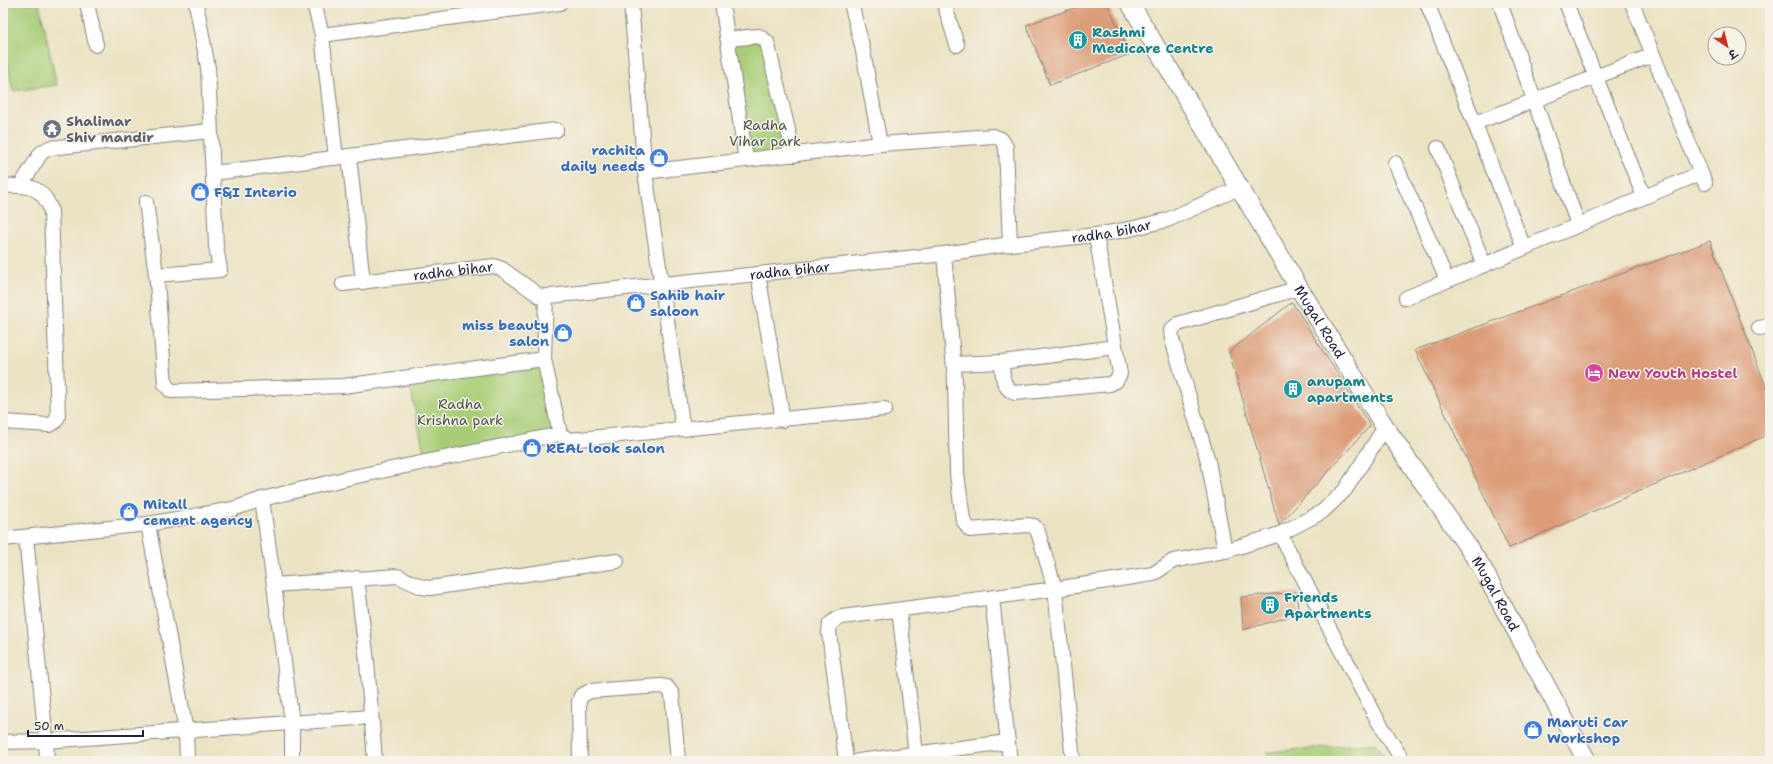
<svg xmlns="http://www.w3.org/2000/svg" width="1773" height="764" font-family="'Shantell Sans','Playpen Sans Deva',sans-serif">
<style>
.green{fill:#a8cd76;stroke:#657858}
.building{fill:#dc9c78}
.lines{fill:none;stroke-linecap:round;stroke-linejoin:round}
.minor-casing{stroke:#86827f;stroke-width:16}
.tertiary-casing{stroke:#86827f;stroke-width:20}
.minor{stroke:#fff;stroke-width:14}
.tertiary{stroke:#fff;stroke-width:18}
.labels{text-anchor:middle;stroke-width:3;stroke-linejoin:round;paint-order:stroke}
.culture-label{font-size:14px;font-weight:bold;fill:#0d838f;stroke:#f7f3e8;text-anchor:start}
.worship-label{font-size:14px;font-weight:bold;fill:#5b616d;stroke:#f7f3e8;text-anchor:start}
.park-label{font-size:14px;fill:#4a554d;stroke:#f7f3e8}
.shop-label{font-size:14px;font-weight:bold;fill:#366cbe;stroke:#f7f3e8;text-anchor:start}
.street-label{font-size:14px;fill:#22223b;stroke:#f7f3e8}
.hotel-label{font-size:14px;font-weight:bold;fill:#b23c85;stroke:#f7f3e8;text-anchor:start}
</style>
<rect width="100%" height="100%" fill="#f7f3e8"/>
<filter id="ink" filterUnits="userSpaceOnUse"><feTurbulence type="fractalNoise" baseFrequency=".025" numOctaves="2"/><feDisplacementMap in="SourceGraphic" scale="8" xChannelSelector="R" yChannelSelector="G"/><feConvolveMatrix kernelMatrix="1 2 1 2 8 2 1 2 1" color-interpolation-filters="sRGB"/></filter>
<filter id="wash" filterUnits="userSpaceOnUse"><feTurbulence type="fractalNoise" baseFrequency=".012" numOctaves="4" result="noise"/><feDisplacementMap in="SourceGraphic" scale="16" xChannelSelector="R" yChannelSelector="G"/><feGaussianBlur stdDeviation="0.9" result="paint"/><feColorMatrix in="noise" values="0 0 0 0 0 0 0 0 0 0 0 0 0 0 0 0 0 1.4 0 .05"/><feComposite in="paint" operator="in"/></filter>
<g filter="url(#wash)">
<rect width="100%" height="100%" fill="#ebe3c3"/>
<g class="green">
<polygon points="3,3 39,3 57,85 13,91 3,45"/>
<polygon points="763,37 794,155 746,160 728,39"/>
<polygon points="544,359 560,434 426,462 408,377"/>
<polygon points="1375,743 1388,761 1268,761 1267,752"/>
</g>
<g id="blocks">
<g class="building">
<polygon points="1088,3 1107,3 1130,54 1050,85 1026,25"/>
<polygon points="1710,241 1770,397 1770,434 1509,548 1415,350"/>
<polygon points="1292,302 1370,426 1279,525 1229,352"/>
<polygon points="1297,592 1298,614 1243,630 1241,597"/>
</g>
</g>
</g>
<g filter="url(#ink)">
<use href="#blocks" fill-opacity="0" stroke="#86827f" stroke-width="1"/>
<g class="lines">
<g class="minor-casing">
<g id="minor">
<polyline points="87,3 96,45"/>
<polyline points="314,3 322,35 336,158"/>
<polyline points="631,3 645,172 683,429"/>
<polyline points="722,3 746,160"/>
<polyline points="851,3 862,46 880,144"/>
<polyline points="944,3 957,45"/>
<polyline points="1427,3 1524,248"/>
<polyline points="1500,3 1578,225"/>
<polyline points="1566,3 1644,197"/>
<polyline points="1632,3 1705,183"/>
<polyline points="322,35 560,3"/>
<polyline points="728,39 759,36 767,42 794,155"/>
<polyline points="1475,123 1653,55"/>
<polyline points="1438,148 1484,265"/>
<polyline points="349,156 363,282"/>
<polyline points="1395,163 1447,280"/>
<polyline points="645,172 880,144 993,136 1001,139 1006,147 1010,244"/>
<polyline points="213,173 556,130"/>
<polyline points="21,185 41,153 49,148 210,131"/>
<path d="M 3,186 C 27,185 43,185 51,211 L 58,417 L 55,422 L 49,425 L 3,422"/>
<polyline points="146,202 157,282 165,384 171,391 343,386 544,359"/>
<path d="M 1096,235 L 1120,374 L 1116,381 L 1110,384 L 1015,393 C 1001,387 1003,375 1002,362 L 1115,347"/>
<polyline points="944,254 955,381 957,473 963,520 970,530 1027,525 1034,526 1038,532 1055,589 1073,761"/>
<polyline points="758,274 783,420"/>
<polyline points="156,275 220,270 216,246 208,68 196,3"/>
<path id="s1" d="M 343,284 L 494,266 L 502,269 L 541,297 L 944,254 L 1010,244 L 1096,235 L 1130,229 L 1167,220 L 1239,188"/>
<polyline points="546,296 544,359 560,434 569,440 885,409"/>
<polyline points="1406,298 1701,173"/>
<polyline points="1759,328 1770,326"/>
<polyline points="954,364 1002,362"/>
<polyline points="262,499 274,585 397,576 422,587 430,588 617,561"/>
<polyline points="148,524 186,731 187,761"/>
<polyline points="1280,534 1377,719 1403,761"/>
<polyline points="26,537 46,741 371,717"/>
<polyline points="3,539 148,524 233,509 262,499 348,478 560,434"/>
<polyline points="1225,551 1208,461 1172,339 1171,330 1178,324 1299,288"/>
<polyline points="357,578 367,662 375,761"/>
<polyline points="274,585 292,723 292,761"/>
<polyline points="992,598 1010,761"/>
<polyline points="899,610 916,754"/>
<polyline points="3,742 46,741 47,761"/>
<polyline points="580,761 579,701 581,696 590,691 660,686 667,687 672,694 678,761"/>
<polyline points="846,761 829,633 830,624 835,620 842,617 1055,589 1153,574 1173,561 1225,551 1280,534 1322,512 1345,490 1385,427"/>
<polyline points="858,761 1008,742"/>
</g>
</g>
<g class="tertiary-casing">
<g id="tertiary">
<path id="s2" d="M 1130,3 L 1299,288 L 1385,427 L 1481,566 L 1587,761"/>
</g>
</g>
<use href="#minor" class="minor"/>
<use href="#tertiary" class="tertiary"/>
</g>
</g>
<defs>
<g id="building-disc" transform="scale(1)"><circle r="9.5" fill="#0f9aa8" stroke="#f7f3e8"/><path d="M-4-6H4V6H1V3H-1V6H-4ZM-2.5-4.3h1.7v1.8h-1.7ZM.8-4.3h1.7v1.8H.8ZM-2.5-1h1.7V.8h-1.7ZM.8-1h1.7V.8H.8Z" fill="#fff"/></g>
<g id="temple-disc" transform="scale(1)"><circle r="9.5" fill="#6b7280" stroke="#f7f3e8"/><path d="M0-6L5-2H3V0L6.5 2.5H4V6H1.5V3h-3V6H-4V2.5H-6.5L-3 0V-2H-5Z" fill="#fff"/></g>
<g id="shop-disc" transform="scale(1)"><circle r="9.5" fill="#3f7fe0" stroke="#f7f3e8"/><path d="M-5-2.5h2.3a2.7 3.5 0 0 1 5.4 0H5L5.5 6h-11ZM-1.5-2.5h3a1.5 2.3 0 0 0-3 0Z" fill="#fff"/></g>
<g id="hotel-disc" transform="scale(1)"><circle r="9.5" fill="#d1479c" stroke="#f7f3e8"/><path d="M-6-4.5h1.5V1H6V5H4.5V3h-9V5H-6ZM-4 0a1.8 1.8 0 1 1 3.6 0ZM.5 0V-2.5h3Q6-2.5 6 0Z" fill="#fff"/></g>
</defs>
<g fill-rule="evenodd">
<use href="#building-disc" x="1078" y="40"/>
<use href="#temple-disc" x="52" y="129"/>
<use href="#shop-disc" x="659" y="158"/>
<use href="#shop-disc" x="200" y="192"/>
<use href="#shop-disc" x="636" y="303"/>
<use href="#shop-disc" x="563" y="333"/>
<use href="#hotel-disc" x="1594" y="373"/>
<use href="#building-disc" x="1293" y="389"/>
<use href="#shop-disc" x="532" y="448"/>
<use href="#shop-disc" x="129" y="512"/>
<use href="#building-disc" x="1270" y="605"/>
<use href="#shop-disc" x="1533" y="730"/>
</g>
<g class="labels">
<g class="culture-label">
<text x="1092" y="37">Rashmi<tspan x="1092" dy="16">Medicare Centre</tspan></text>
<text x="1307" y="386">anupam<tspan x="1307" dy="16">apartments</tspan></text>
<text x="1284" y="602">Friends<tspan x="1284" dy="16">Apartments</tspan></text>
</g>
<g class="worship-label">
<text x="66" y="126">Shalimar<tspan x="66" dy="16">Shiv mandir</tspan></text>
</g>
<g class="park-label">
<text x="765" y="130">Radha<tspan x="765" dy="16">Vihar park</tspan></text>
<text x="460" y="409">Radha<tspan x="460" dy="16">Krishna park</tspan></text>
</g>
<g class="shop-label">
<text x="645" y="155" text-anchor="end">rachita<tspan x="645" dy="16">daily needs</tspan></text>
<text x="214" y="197">F&amp;I Interio</text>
<text x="650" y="300">Sahib hair<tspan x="650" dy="16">saloon</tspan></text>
<text x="549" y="330" text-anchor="end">miss beauty<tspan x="549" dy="16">salon</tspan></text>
<text x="546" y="453">REAL look salon</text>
<text x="143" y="509">Mitall<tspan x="143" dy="16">cement agency</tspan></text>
<text x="1547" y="727">Maruti Car<tspan x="1547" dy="16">Workshop</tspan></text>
</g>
<g class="street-label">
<text dy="5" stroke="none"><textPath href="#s1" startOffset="783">radha bihar</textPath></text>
<text dy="5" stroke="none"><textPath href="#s1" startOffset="459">radha bihar</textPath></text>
<text dy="5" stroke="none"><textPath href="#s1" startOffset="111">radha bihar</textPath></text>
<text dy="5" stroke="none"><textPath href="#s2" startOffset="371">Mugal Road</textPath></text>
<text dy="5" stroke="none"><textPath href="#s2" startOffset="695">Mugal Road</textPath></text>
</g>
<g class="hotel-label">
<text x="1608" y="378">New Youth Hostel</text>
</g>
</g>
<rect width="1773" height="764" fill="none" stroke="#f7f3e8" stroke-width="16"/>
<g transform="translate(1727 46) rotate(145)"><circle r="19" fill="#f7f3e8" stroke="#a29fa3"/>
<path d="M0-3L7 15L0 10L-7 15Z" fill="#c8321e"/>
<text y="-6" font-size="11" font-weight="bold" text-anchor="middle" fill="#22223b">उ</text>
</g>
<path d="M28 730v6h115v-6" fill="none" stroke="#22223b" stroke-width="2"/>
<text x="34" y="730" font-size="12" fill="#22223b" stroke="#f7f3e8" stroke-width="3" paint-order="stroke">50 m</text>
</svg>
